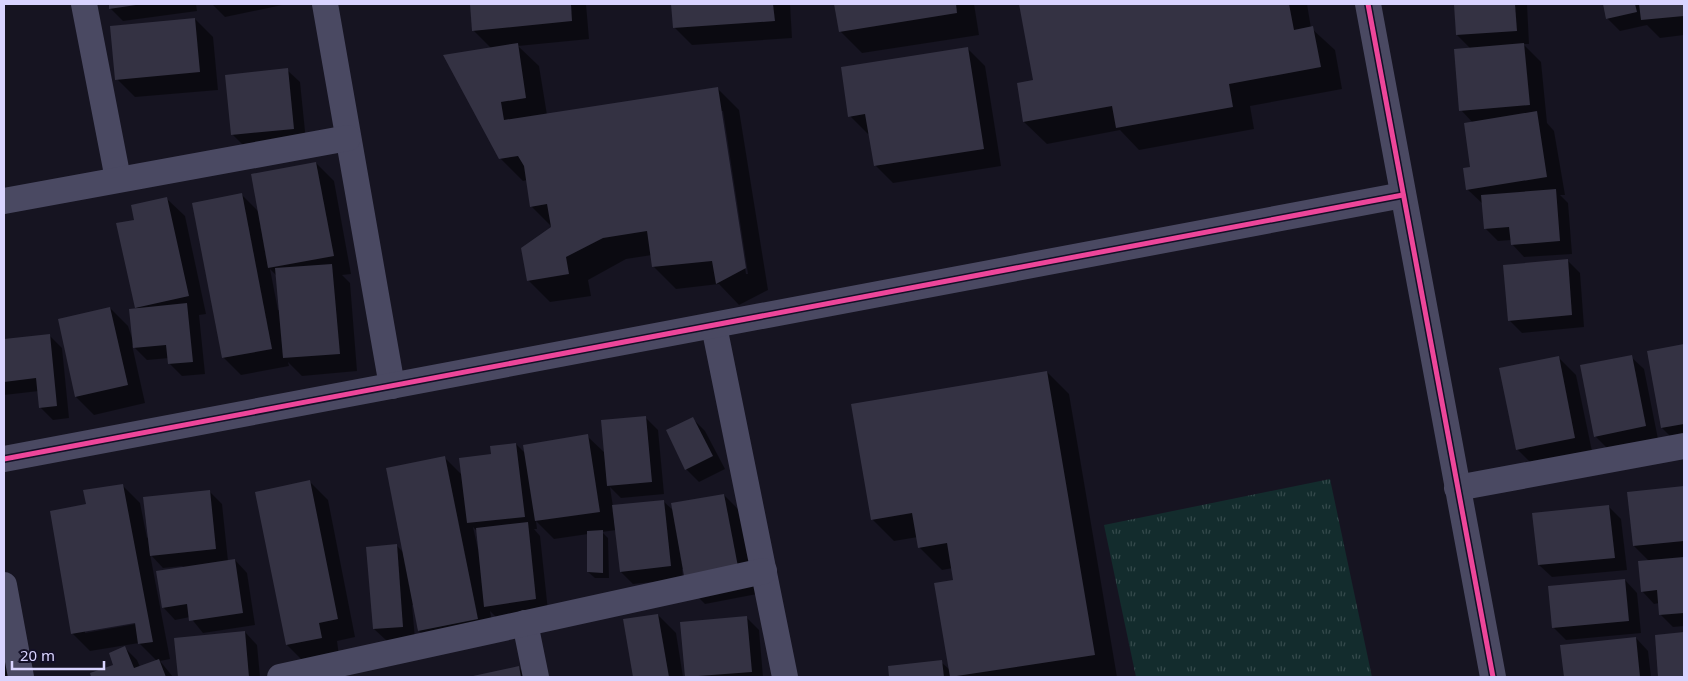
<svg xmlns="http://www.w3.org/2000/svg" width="1688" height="681" font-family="'Noto Sans',sans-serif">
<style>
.park{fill:url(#park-tufts)}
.shadow{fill:#0007;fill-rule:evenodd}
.building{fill:#343243}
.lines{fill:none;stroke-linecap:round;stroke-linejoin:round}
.minor{stroke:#4a4962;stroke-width:26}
.cycleway-casing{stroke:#130f26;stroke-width:8}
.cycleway{stroke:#ed469a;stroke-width:5}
</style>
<defs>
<pattern id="park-tufts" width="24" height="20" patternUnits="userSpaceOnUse" patternTransform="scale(1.25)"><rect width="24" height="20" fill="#132c2d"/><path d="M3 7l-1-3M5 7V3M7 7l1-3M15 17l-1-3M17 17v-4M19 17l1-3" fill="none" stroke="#354a4c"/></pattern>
</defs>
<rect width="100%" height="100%" fill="#161421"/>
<polygon class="park" points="1330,479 1372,677 1136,677 1104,525"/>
<g class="shadow">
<polygon points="110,4 196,4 197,11 123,21 110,8"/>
<polygon points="212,4 287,4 225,17"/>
<path d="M 471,4 L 586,4 L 589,39 L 518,46 L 539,66 L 547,115 L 717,88 L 739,110 L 768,290 L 739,305 L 719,284 L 676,289 L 654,267 L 652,255 L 626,259 L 588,280 L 591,296 L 550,302 L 528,280 L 553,228 L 531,206 L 527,180 L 523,181 L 500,158 L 491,48 L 473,30 ZM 720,111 L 723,111 L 748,274 L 746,274 Z"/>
<polygon points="673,4 790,4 792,38 692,45 674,27"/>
<polygon points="836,4 974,4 979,35 862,53 840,31"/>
<polygon points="1021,4 1307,4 1311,28 1335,50 1342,89 1250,106 1254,129 1139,150 1120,130 1047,144 1024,122 1035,81"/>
<polygon points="1455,4 1527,4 1529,44 1523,44 1541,62 1547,123 1554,131 1565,195 1560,195 1568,203 1572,254 1524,257 1512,244 1511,240 1498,241 1485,228 1484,205 1467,189 1472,168 1473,123 1461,110 1471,49 1457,35"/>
<polygon points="1604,4 1684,4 1684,35 1660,38 1647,25 1620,31 1607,18"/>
<polygon points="195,19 213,37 218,90 135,97 117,79"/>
<polygon points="967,48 985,66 1001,166 893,183 875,165 870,133 868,134 850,116"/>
<polygon points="287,70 300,82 306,141 245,147 232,134"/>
<path d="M 316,163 L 334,181 L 351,274 L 342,275 L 350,283 L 357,371 L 302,376 L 288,362 L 289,366 L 241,375 L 223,357 L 242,195 L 259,212 ZM 270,269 L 277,276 L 280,310 L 278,310 Z"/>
<polygon points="167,199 185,216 206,314 199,315 205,374 182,376 169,363 169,358 147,360 132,345 145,403 94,415 76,397 110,308 128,326 134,344 138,309 136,307 136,221"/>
<polygon points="1567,260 1580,273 1584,327 1522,333 1509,320"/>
<polygon points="49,335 62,348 69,418 53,420 40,407 39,391 4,395 4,340"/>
<polygon points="1684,345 1684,445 1680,446 1662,428 1648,352"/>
<polygon points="1558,357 1576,375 1593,456 1535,467 1517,449"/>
<polygon points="1631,357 1644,369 1658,439 1608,449 1595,436"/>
<polygon points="1047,372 1069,394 1117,677 891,677 890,667 941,662 950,670 955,581 953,568 942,570 920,548 918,537 894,541 872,519"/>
<path d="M 646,418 L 658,430 L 664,494 L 621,498 L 610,487 L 613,507 L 663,501 L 674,511 L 724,495 L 742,513 L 757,594 L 705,604 L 687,586 L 684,569 L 682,569 L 683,579 L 633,584 L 621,572 L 616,530 L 602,532 L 608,538 L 609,578 L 595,578 L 588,572 L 588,534 L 554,539 L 536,521 L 537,529 L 534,529 L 540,536 L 548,611 L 498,619 L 490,611 L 495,637 L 437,649 L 419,631 L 414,605 L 412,605 L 415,639 L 387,641 L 374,629 L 396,545 L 404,553 L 445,458 L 463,476 L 492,456 L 516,444 L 526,454 L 587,436 L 606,454 ZM 473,527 L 478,532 L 479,548 L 478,549 Z"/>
<polygon points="692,418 705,431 725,469 699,482 686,469 667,431"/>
<polygon points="310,482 328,500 355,637 337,641 339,656 305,663 287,645 256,493"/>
<path d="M 122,485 L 140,503 L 147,538 L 210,492 L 222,504 L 228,561 L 235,560 L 247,573 L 255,625 L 203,633 L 190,617 L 175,620 L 163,607 L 183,566 L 163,568 L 150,554 L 170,659 L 160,661 L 173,677 L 93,677 L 91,674 L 115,666 L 125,648 L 137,660 L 140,667 L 157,661 L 139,643 L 90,651 L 72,633 L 87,505 ZM 140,621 L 141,623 L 85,633 L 85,630 Z"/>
<polygon points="1684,487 1684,626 1673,627 1660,614 1659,603 1654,604 1642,591 1649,561 1634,546 1628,493"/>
<polygon points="1609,507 1621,519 1627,570 1552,577 1539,565"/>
<polygon points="1625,580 1637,593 1641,633 1566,640 1554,628"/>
<polygon points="658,615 676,633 683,677 634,677 625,620"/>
<polygon points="746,617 759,630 763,677 686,677 681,623"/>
<polygon points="245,632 257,645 260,677 179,677 176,639"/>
<polygon points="1684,633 1684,677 1660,677 1656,636"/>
<polygon points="1636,638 1648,651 1651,677 1565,677 1562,646"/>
<polygon points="4,640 13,677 4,677"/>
<polygon points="519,668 528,677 475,677"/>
</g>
<g class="building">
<polygon points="109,4 136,4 136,5 109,9"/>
<polygon points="470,4 571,4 572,21 472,31"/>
<polygon points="671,4 773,4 775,21 673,28"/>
<polygon points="834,4 956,4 957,13 839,32"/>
<polygon points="1019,4 1289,4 1294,30 1313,26 1321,67 1229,84 1233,107 1116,128 1112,106 1023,122 1017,83 1033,80"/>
<polygon points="1454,4 1515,4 1517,31 1456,35"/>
<polygon points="1603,4 1635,4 1637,12 1606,19"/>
<polygon points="1639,4 1684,4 1684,16 1641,20"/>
<polygon points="195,18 200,72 115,80 110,26"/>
<polygon points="518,43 526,98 501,102 504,120 718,87 746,268 716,284 712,261 652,267 647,231 603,238 566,257 569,274 527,281 521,248 551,227 547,204 530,207 524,166 518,156 499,159 443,55"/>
<polygon points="1524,43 1530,105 1459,111 1454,49"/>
<polygon points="968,47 984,149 874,166 865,114 848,117 841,67"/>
<polygon points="288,68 294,129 231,135 225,75"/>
<polygon points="1537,111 1547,177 1466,190 1463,168 1470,167 1464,123"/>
<polygon points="316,162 334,256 268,268 251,174"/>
<polygon points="1556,189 1560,241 1511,245 1509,227 1484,229 1481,195"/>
<polygon points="242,193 272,349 222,358 192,203"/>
<polygon points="167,197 189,296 135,308 116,223 134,220 131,205"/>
<polygon points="1568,259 1572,315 1508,321 1503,265"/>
<polygon points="332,264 340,354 283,358 275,268"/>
<polygon points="187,303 193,362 168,364 166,345 133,348 129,309"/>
<polygon points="110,307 128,385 75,397 58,319"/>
<polygon points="50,334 57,406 39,408 36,378 4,382 4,339"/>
<polygon points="1684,344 1684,424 1661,428 1647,351"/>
<polygon points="1632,355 1646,426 1594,437 1580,365"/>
<polygon points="1559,356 1575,438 1516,450 1499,368"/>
<polygon points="1047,371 1095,655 950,677 934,583 953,580 947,543 918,548 912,513 871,520 851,404"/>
<polygon points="646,416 652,482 607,486 601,420"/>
<polygon points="693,417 713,456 685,470 666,430"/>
<polygon points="588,434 600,512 535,521 523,445"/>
<polygon points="516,443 525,517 467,523 459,458 491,454 490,446"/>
<polygon points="445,456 478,619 418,631 386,468"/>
<polygon points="310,480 338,619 319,623 322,638 286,645 255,492"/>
<polygon points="123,484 153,642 138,644 135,623 71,634 50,511 86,504 83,490"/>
<polygon points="1684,486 1684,541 1633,546 1627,492"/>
<polygon points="210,490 216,549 150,556 143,497"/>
<polygon points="724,494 740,577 686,587 671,503"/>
<polygon points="664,500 671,566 620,572 612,505"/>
<polygon points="1609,505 1615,558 1538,565 1532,513"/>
<polygon points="528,522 536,599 484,607 476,528"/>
<polygon points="603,530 603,573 587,572 587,531"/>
<polygon points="397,544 403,627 373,629 366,547"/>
<polygon points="1684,557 1684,613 1659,615 1657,590 1641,592 1638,561"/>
<polygon points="235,559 243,613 189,621 187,604 162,608 156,571"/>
<polygon points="1625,579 1629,621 1552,628 1548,586"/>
<polygon points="658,614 669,677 633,677 623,619"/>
<polygon points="747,616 752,672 685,677 680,622"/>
<polygon points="245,631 249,677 178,677 174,638"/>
<polygon points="1684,632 1684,677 1658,677 1655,635"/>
<polygon points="1636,637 1640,677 1564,677 1560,645"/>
<polygon points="125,646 134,668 159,659 166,677 91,677 90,673 113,665 109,653"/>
<polygon points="942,660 944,677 889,677 888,666"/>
<polygon points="519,666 521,677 473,677 473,676"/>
</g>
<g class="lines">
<g class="minor">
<polyline points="84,4 118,179"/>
<polyline points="325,4 392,386"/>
<polyline points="1368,4 1493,677"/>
<polyline points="4,201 348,138"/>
<polyline points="714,326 785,677"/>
<polyline points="4,459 1403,195"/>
<polyline points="1457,488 1684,446"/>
<polyline points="4,585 21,677"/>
<polyline points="525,623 536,677"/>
<polyline points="280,677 764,571"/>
</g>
<g class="cycleway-casing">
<g id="cycleway">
<polyline points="1368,4 1493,677"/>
<polyline points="4,459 1403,195"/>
</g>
</g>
<use href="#cycleway" class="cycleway"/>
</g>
<rect width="1688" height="681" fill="none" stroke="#d9d4ff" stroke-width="10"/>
<path d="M12 661v8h92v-8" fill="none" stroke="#d9d4ff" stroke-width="2.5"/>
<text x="20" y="661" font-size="15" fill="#d9d4ff" stroke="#130f26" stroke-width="4" paint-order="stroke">20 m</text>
</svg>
